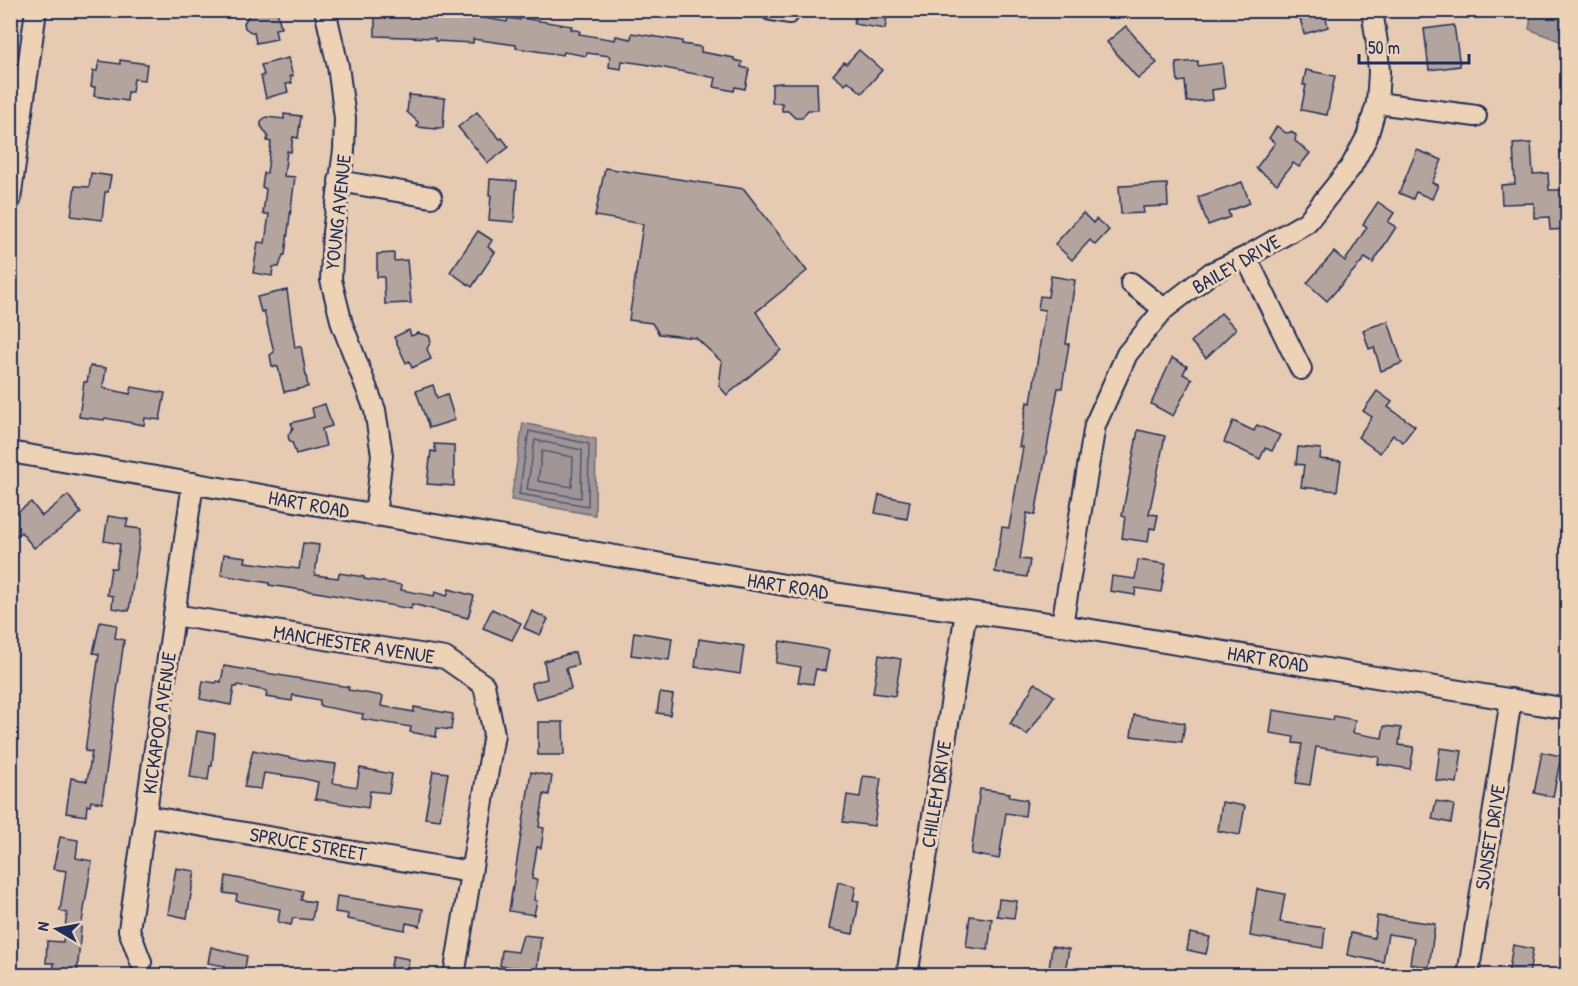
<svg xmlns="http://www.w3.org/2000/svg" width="1578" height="986" font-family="'Patrick Hand',sans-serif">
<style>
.water{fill:#a09595;stroke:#6b6c7f;stroke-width:1.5}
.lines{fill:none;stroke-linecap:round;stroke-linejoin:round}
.shore{stroke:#505874;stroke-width:1.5}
.building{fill:#b3a49d;stroke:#1b2f5e;stroke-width:1.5}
.minor-casing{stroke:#1b2f5e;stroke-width:24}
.minor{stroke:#eed2b5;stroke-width:20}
.labels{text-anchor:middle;stroke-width:6;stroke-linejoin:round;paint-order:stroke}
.street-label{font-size:20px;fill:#1b2f5e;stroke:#eed2b5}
</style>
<rect width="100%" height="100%" fill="#e6cbb2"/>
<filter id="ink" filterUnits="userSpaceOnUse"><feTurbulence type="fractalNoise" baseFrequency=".0167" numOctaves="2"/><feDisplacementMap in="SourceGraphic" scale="12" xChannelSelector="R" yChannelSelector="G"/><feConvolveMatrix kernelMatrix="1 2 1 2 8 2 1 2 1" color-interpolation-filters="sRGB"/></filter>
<g filter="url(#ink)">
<g class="water">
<polygon points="1532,11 1567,11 1567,44 1529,29"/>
<polygon points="523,423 596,439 595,515 511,500"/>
</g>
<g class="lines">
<g class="shore">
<polygon points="529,431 589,444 588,506 519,494"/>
<polygon points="535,440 582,450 581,498 527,489"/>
<polygon points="542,451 573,457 572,487 538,481"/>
</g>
</g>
<g class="building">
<polygon points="252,10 277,10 281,28 275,29 277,39 256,43 254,32 251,32 245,28 244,23"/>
<polygon points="375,10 392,10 392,14 437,15 445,14 445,11 473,11 479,12 479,17 507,22 508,18 520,20 521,18 572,26 571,29 580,31 579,34 615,40 616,36 631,39 632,33 682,41 682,44 701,47 701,52 734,58 734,60 742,62 741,67 749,69 745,89 735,87 734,91 714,87 716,78 644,64 622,61 621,69 609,67 610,56 587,53 586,56 564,52 563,55 516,48 516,45 473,39 473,43 435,41 435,38 375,36"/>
<polygon points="856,10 888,10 885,29 854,24"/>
<polygon points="1298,10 1324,10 1328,27 1304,34"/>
<polygon points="1454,25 1460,66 1429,70 1424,29"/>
<polygon points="1126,26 1157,63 1138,79 1107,42"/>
<polygon points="859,50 882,70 862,93 848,81 845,85 833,75 844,62 846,64"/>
<polygon points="288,58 293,76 290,76 292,83 286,84 288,92 266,98 261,76 264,75 261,65"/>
<polygon points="120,60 147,64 145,80 134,79 132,92 128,92 127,101 94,96 95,87 91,87 93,71 97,71 99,61 120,64"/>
<polygon points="1198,61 1198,66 1222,63 1225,88 1212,90 1213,100 1187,102 1185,81 1178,82 1176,63"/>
<polygon points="1306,70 1335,76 1327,115 1301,110 1306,85 1303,85"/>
<polygon points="780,83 817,83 818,110 808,110 802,118 795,118 788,111 782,111 782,103 772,103 772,84"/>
<polygon points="409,95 445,98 443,128 436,128 436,129 417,127 418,122 407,112"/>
<polygon points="477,112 491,129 500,139 502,138 509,147 488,163 458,127"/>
<polygon points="284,114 301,116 298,138 293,137 291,152 287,151 284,176 295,177 285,255 283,255 279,267 273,267 272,276 253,273 258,242 265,243 269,214 263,214 266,189 262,187 264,173 267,173 271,142 267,141 268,136 261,126 261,121 266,117 284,119"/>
<polygon points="1277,126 1286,133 1291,132 1296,135 1295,141 1310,153 1299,167 1293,163 1277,184 1256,168 1275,143 1269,138"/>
<polygon points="1531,143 1533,174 1548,173 1549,190 1568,190 1568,229 1550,230 1549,217 1534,218 1534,203 1502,204 1501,185 1515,184 1513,144"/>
<polygon points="1417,150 1442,160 1432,183 1438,185 1432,199 1416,192 1413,199 1399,193"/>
<polygon points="605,168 744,189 807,271 756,312 781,350 727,395 719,386 722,362 696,338 659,334 652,323 629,320 643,224 595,216"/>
<polygon points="91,173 111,176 108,192 105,192 102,220 71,216 75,186 89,187"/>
<polygon points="490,179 517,181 514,222 489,220 491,195 489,195"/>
<polygon points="1242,182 1250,203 1228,211 1230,217 1208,225 1198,197"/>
<polygon points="1167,184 1168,206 1143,207 1144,213 1121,214 1119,186"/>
<polygon points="1378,202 1394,213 1388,222 1396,227 1373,263 1365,258 1327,301 1307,283 1334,252 1345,261 1367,227 1363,224"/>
<polygon points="1083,213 1093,223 1096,219 1109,230 1095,245 1090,240 1072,260 1055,244"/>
<polygon points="478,231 492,240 488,247 495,252 472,287 450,272"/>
<polygon points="394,253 394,261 407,260 411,303 385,304 384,277 377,277 377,254"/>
<polygon points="1051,276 1075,280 1066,344 1069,344 1062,388 1058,388 1035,515 1027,513 1020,559 1030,560 1027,577 995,572 1002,527 1009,528 1023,447 1019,447 1027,402 1031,403 1045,310 1038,309 1040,296 1048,297"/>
<polygon points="287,290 295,348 301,346 308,387 284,392 278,367 272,366 270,355 274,352 264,311 261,312 257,297"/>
<polygon points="1221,313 1236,329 1206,358 1191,342"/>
<polygon points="1388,321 1402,363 1381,371 1374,347 1369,349 1363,330"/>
<polygon points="409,330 411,336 418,333 429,336 431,341 427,349 431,359 412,368 409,361 406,363 394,337"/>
<polygon points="1172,358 1187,366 1183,374 1192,379 1173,416 1151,404"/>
<polygon points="90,366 106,368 103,388 130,394 132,387 165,393 160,420 145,418 144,425 105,418 104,420 79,417 84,382 87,382"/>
<polygon points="433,385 437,398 447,394 455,420 429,428 416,391"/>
<polygon points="1377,391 1392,402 1388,407 1415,426 1403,442 1393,435 1380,453 1358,437 1372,417 1363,411"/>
<polygon points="325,404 332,426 322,429 326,446 296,454 292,442 289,440 288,435 293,428 291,423 314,417 312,408"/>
<polygon points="1233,421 1254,431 1257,425 1280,435 1272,451 1265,448 1260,459 1224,442"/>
<polygon points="1138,430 1165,436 1149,514 1158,515 1155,529 1150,528 1148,542 1122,538 1125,517 1122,516"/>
<polygon points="434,444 454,445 454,486 427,484 431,451 436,452"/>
<polygon points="1298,447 1321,449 1320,459 1341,461 1337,491 1301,487 1304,465 1296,464"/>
<polygon points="68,495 81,513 69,523 34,548 21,532 10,541 10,518 31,502 42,516"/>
<polygon points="879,495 910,501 907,519 875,513"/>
<polygon points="108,516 128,519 126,527 141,529 129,611 112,608 113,596 107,595 111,568 116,568 120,544 104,541"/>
<polygon points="303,543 319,545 315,575 338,578 339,573 364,577 364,579 402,585 401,590 434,596 435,592 447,596 449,589 474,596 468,618 412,604 411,609 322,593 269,585 269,583 221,575 224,554 246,557 245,562 299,569"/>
<polygon points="1138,560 1166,564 1161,592 1136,588 1135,595 1110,591 1112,576 1135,579"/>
<polygon points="492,609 521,623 512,640 483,628"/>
<polygon points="532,611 548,619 540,635 524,628"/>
<polygon points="100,622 117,625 115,638 124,640 102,803 91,801 90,806 87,805 86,816 66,813 71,778 87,781 92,752 85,751 99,654 93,653"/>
<polygon points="634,632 672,638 669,660 631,655"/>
<polygon points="699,639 744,646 740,674 695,667"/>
<polygon points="780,641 829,650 825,671 816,669 813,684 798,682 801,667 776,663"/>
<polygon points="575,652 578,665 566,668 571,689 536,699 531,683 547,679 544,661"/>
<polygon points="879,655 901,659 895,696 873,693"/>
<polygon points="224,666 349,687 348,690 383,696 381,706 414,712 414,707 453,714 451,730 437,728 436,737 410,732 411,727 362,719 363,714 320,706 320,700 293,695 292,701 266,697 267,691 238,685 237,687 234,687 231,705 200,699 203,681 216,683 217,681 221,682"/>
<polygon points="1035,683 1054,696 1027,735 1010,724"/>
<polygon points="660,693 673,695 670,715 657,713"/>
<polygon points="1273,710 1333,720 1334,716 1355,720 1353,733 1382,738 1384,726 1401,728 1399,745 1414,747 1410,769 1378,764 1379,757 1316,747 1310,785 1296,783 1302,744 1293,743 1294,737 1270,733"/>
<polygon points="1134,715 1185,723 1182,742 1131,736"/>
<polygon points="538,722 563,722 564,755 538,755"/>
<polygon points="197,731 215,734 212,766 210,766 208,780 190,777"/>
<polygon points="1440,748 1462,751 1457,783 1436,780"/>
<polygon points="253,750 296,759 336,764 333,783 357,787 360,768 392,774 389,793 370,791 368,808 315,799 318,782 301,778 264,773 261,789 244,787"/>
<polygon points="1542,752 1561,756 1553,797 1534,793"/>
<polygon points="433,771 448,773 440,820 425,818"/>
<polygon points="531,772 552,776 549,795 544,794 539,827 544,828 541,848 537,847 532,879 537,880 534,900 537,901 534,915 509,911"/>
<polygon points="863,776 881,778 874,826 843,822 847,795 860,797"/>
<polygon points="980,789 1010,793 1009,797 1027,800 1025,816 1006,813 999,859 971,854"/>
<polygon points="1436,801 1454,805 1451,823 1432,819"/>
<polygon points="1222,802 1245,806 1240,835 1218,831"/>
<polygon points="60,837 78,840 76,858 92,861 81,928 77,975 53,975 54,963 46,963 47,941 63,942 67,913 60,911 66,871 53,869"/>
<polygon points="176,868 195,871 187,918 168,914"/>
<polygon points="226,876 303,891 301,900 315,902 312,920 293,918 291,925 278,922 280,909 236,901 237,895 224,893"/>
<polygon points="838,882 856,886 853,900 859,901 853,934 829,929"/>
<polygon points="1257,889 1285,894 1280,922 1325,928 1323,948 1250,936"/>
<polygon points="337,896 423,909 420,926 406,923 405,930 347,919 348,914 335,912"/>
<polygon points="999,899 1017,901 1014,918 997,916"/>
<polygon points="970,916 992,919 988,950 966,947"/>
<polygon points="1377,916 1435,924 1429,967 1410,964 1414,938 1388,934 1383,962 1347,955 1351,933 1374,938"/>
<polygon points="1190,933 1210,937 1206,954 1187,950"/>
<polygon points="523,935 541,937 537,969 500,966 502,950 518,952"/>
<polygon points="1513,945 1533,949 1529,975 1508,975"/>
<polygon points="1052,946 1069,949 1065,972 1049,970"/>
<polygon points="211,947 247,956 244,974 242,975 224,975 225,966 208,963"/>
<polygon points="393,956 409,959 407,975 389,975"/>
</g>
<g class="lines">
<g class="minor-casing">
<g id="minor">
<polyline points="325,10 338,66 345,118 344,150 333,232 331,280 342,324 375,410 382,455 375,516"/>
<polyline points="771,10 789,13 789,10"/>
<polyline points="1377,103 1476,116"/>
<polyline points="339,181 431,197"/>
<polyline points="10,200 36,10"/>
<polyline points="1246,257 1301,369"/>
<polyline points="1131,283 1164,309"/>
<polyline points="10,452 825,592 1062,625 1568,709"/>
<polyline points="174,615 445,658 484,685 494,734 454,976"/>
<polyline points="1062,625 1095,425 1127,354 1164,309 1211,273 1246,257 1307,222 1351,167 1367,137 1377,103 1379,72 1377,43 1372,10"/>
<polyline points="146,816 470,872"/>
<polyline points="141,962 129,930 193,483"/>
<polyline points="907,976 966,612"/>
<polyline points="1468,976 1511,699"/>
</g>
</g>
<use href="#minor" class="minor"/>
</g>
</g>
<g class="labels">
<g class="street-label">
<text transform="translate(338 212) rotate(-84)" y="7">YOUNG AVENUE</text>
<text transform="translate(1236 264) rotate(-30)" y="7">BAILEY DRIVE</text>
<text transform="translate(309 504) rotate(10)" y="7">HART ROAD</text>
<text transform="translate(788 586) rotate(9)" y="7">HART ROAD</text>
<text transform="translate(354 644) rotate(9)" y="7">MANCHESTER AVENUE</text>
<text transform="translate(1268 659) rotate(9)" y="7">HART ROAD</text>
<text transform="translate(159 723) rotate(-82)" y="7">KICKAPOO AVENUE</text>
<text transform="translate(936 794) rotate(-81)" y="7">CHILLEM DRIVE</text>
<text transform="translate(1490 837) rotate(-81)" y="7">SUNSET DRIVE</text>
<text transform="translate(308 844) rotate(10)" y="7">SPRUCE STREET</text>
</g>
</g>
<rect width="1578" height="986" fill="none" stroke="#eed2b5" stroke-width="36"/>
<rect x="18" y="18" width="1542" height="950" fill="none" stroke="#1b2f5e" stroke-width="2" filter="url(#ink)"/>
<g transform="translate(57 929) rotate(280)" stroke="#eed2b5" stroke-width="4.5" paint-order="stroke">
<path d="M0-4.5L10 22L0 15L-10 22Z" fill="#1b2f5e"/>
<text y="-9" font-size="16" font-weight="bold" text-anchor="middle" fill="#1b2f5e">N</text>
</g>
<path d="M1359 54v9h110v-9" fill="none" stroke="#1b2f5e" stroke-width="3"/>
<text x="1368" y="54" font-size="18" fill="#1b2f5e" stroke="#eed2b5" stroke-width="4.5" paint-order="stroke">50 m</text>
</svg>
